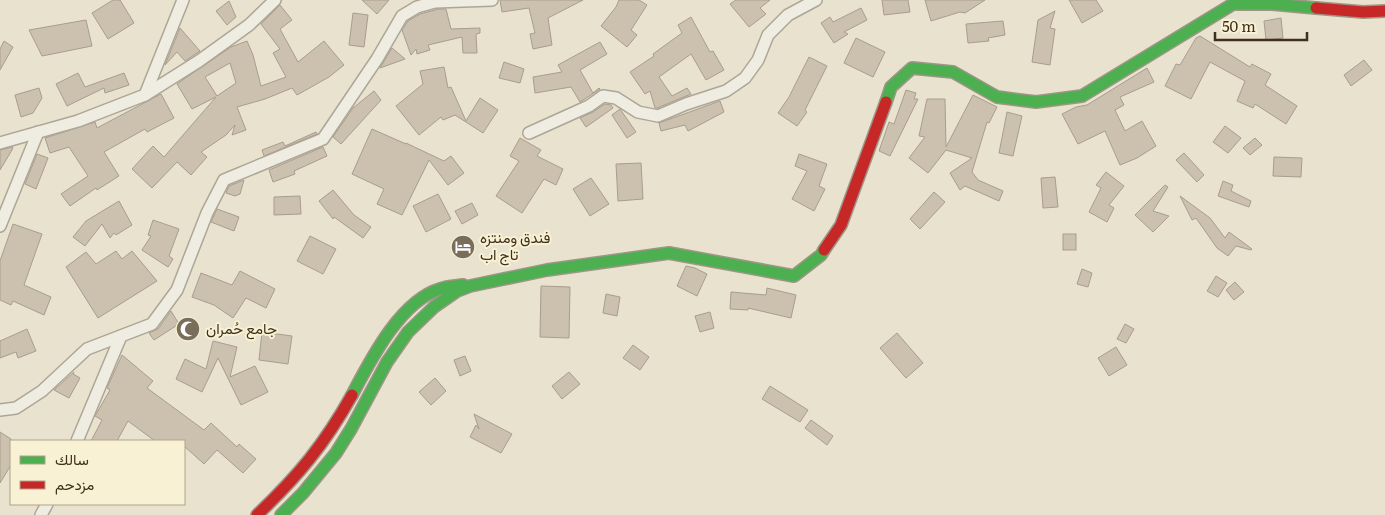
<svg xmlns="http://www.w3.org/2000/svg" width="1385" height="515" font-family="Literata,Vazirmatn,serif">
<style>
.building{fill:#ccc0af;stroke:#a99d8d;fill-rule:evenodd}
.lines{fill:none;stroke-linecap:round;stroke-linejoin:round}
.street-casing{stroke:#ada697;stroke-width:14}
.fast-casing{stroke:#9d9687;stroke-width:14}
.jam-casing{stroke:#9d9687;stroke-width:14}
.street{stroke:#efece1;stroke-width:11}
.fast{stroke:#4caf50;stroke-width:11}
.jam{stroke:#c62828;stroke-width:11}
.labels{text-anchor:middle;stroke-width:4;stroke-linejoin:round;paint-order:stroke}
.poi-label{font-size:15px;fill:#3f2f1d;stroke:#f9f1d4;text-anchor:start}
</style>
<rect width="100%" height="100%" fill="#e8e2ce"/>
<g class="building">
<polygon points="113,0 120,0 134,23 108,39 92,13"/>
<polygon points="362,0 389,0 377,14"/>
<polygon points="500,0 583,0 548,18 552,45 533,49 530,34 535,33 529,8 502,12"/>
<polygon points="619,0 639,0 647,5 631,30 637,35 627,47 601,26 616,7"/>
<polygon points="736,0 770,0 760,8 766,14 749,27 730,4"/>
<polygon points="882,0 908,0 910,12 884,15"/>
<polygon points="925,0 985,0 965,13 960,12 931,21"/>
<polygon points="1069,0 1096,0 1103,11 1082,23"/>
<polygon points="229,1 236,17 227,25 216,11"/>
<path d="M 280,5 L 292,20 L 280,29 L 298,62 L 324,41 L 344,65 L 329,77 L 297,95 L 292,88 L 265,99 L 237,107 L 246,130 L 232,135 L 235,125 L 226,135 L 201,152 L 207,157 L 191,175 L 177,162 L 152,188 L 132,169 L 153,146 L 164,157 L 216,97 L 192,109 L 177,84 L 231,47 L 247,41 L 253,55 L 261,86 L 286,77 L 273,53 L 280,49 L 261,24 ZM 230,63 L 236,83 L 217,96 L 205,77 Z"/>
<polygon points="861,8 867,20 844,32 848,34 834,43 821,23 830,17 833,22"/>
<polygon points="439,9 446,9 451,29 480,28 480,33 476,34 477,53 463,53 462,37 428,45 430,50 417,54 416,49 411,55 402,30 408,21 420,14"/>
<polygon points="1055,11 1050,28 1055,29 1050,65 1032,62 1038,20"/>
<polygon points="353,13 368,15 364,47 349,45"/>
<polygon points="691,17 710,52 713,51 724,70 706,80 691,54 659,77 672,96 687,88 691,94 657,108 655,108 650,91 645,94 630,72 654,56 653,54 682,33 678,25"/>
<polygon points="1281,18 1283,38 1266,40 1264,21"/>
<polygon points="86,20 92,46 42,56 29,30"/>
<polygon points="1003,21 1005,35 988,38 989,41 968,43 966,24"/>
<polygon points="180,28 200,51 185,61 177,52 165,65"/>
<polygon points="1200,36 1250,67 1252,64 1271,74 1265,85 1297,106 1286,124 1255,104 1253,108 1237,101 1245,81 1210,62 1191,99 1165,86 1176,64 1180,65 1196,38"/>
<polygon points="856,38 885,52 873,77 844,63"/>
<polygon points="4,41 13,47 0,70 0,49"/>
<polygon points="600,42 607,54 580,70 593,93 599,88 600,89 580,102 571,87 535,93 533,77 562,72 558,65"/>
<polygon points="392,48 405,59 380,68"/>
<polygon points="809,57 827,66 805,110 807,112 797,126 778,113 789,97"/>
<polygon points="1364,60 1372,70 1351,86 1344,75"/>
<polygon points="504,62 524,69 520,83 499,78"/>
<polygon points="444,67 448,88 451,87 466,121 480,98 498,110 483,133 455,115 443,120 441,117 419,135 396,106 423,84 420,71"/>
<polygon points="1147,68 1154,82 1120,97 1124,105 1115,110 1125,131 1142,121 1156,146 1137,158 1120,165 1105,131 1078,144 1062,114 1076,107 1087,105"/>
<polygon points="78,73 85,87 124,73 129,85 105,93 104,88 67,106 56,84"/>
<polygon points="39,88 42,98 33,113 21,117 15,95"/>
<polygon points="906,90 916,93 914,99 918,99 890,156 879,151 889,122 894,124"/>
<polygon points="374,91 381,100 341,144 333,137 353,108"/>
<polygon points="161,94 174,118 147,132 145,129 104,152 119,176 97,190 96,188 70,206 61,194 88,176 69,147 50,153 45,138 95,122 97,128"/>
<polygon points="973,95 997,107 989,123 987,122 972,172 978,180 1003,191 999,201 965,186 960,190 950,173 972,158 946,150 928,173 909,158 925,137 919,136 927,99 945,99 946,147"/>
<polygon points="720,101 724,112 688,131 685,125 661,131 659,123"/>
<polygon points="605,104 611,105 613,108 586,127 580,118 593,112"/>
<polygon points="620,109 636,132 627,138 612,115"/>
<polygon points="1007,112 1022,116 1013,156 999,153"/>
<polygon points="1225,126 1241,138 1228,153 1213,142"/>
<polygon points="372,129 406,144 406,143 444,161 451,156 464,173 448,185 429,160 402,215 377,204 384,189 352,174"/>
<polygon points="316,132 317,134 264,156 262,150 283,142 285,146"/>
<polygon points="520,138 541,150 537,156 563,169 556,185 544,179 522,213 496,196 519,161 510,156"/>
<polygon points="1255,138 1262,145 1250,155 1243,148"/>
<polygon points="13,147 12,150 0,170 0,150"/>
<polygon points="323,147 327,156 294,171 295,174 273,182 269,170"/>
<polygon points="1184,153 1204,175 1197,182 1176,160"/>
<polygon points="37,154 48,158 36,189 25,184"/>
<polygon points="799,154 827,164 819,186 825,189 814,211 792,199 807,171 795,166"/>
<polygon points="1274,157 1302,158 1301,177 1273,176"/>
<polygon points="641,163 643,199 618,201 616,164"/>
<polygon points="1106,172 1124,186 1109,205 1114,208 1107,222 1089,212 1101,188 1096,185"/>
<polygon points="1055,177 1058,207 1043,208 1041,178"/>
<polygon points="591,178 609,204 590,216 573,189"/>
<polygon points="244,180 240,194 235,196 226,193 229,186"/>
<polygon points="1223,181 1233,185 1231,191 1251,201 1249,207 1218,196"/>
<polygon points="1165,185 1168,187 1153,211 1169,216 1153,232 1135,215"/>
<polygon points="333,190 354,215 371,227 363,238 334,217 333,219 319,201"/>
<polygon points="934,192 945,202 920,229 910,219"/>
<polygon points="438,194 451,219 426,232 413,206"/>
<polygon points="300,196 301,214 274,215 274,197"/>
<polygon points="1180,196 1210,218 1225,238 1229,232 1252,249 1251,250 1236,246 1228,256 1217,248 1196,218 1192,220"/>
<polygon points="119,201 132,225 116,235 114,233 110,238 102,224 85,246 73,237 86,221"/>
<polygon points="472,203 478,215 462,224 455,211"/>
<polygon points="217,209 239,217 234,231 211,222"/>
<polygon points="153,220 179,229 169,256 173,259 168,267 142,250 151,236 148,235"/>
<polygon points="13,224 42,234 24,285 51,297 44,315 13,301 11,305 0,300 0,261"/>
<rect x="1063" y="234" width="13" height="16"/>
<polygon points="310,236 336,249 323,274 297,261"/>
<polygon points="116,251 122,259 132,251 157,281 98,318 66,267 86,252 96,264"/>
<polygon points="686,266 695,268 707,274 697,296 677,286"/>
<polygon points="1082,269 1092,273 1088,287 1077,284"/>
<polygon points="240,271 275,289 266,308 246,298 233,318 214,305 192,297 201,273 232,285"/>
<polygon points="1216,276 1227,283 1218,297 1207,291"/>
<polygon points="1235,282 1244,292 1234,300 1226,290"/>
<polygon points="541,286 570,287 569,338 540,337"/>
<polygon points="767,288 796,295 791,318 748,308 748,310 730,309 731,292 766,295"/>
<polygon points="606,294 620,297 617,316 603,313"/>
<polygon points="171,311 179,324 154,340 149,333 158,329"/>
<polygon points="710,312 714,328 700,332 695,316"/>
<polygon points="1125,324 1134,329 1126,343 1117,339"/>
<polygon points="27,329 36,351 18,358 16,352 0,358 0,341"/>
<polygon points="262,332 292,336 288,364 259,360"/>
<polygon points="897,333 923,363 906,378 880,348"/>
<polygon points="213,341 237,347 230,377 255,366 268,392 241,405 218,358 202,392 176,379 185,359 206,369"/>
<polygon points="633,345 649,357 640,370 623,358"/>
<polygon points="1116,347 1127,365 1109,376 1098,358"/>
<polygon points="122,355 153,381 147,388 204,430 211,423 237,447 239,444 256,459 243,473 217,450 204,464 184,446 184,441 155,441 128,421 117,441 91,441 102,420 95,416 110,390 107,388"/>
<polygon points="465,356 471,371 460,376 454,360"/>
<polygon points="74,372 73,374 80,378 69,398 54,390"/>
<polygon points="569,372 580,384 562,399 552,386"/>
<polygon points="435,378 446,391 431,405 419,392"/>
<polygon points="770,386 808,410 800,422 762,399"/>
<polygon points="474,414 512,434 501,453 470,437 476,425 479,429"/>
<polygon points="811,420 833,436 827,445 805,428"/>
<polygon points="0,432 11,439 11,465 0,483"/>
</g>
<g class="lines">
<g class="street-casing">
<g id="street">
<polyline points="145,95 183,0"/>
<polyline points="529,133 589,106 603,96 616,98 638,112 658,116 686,104 726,91 745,78 758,60 768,35 788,15 816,0"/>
<polyline points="0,143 78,121 145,95 199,61 249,25 275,0"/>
<polyline points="0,226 38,132"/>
<polyline points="0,410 16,408 42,391 87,349 152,324 177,290 207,213 224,180 323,139 377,59 402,16 417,7 435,2 492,0"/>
<polyline points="77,441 121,336"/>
<polyline points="41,515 47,504"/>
</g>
</g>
<g class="fast-casing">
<g id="fast">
<polyline points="886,102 891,87 912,68 953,72 997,97 1036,102 1082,96 1233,4 1272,4 1316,8"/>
<path d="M 352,395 C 370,361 400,301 440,289 C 447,286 456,286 463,285"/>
<polyline points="281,515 303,493 336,453 351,429 387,362 408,332 434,307 457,291 470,286 547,270 669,253 794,276 821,255 824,250"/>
</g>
</g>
<g class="jam-casing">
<g id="jam">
<polyline points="1316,8 1363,12 1385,11"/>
<polyline points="824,250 841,225 886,102"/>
<path d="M 257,515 C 298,476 324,445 352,395"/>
</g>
</g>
<use href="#street" class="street"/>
<use href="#fast" class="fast"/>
<use href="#jam" class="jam"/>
</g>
<defs>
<g id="hotel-disc" transform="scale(1.25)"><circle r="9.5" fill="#7a6e5b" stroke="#f9f1d4"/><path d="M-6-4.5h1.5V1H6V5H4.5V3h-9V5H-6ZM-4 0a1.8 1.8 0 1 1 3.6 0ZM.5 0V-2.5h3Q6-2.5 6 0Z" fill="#fff"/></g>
<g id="mosque-disc" transform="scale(1.25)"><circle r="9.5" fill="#7a6e5b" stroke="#f9f1d4"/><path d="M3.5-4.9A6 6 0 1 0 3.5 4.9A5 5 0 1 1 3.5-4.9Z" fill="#fff"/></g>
</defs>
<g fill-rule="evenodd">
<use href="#hotel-disc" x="463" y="247"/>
<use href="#mosque-disc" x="188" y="329"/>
</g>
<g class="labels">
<g class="poi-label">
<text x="480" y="243">فندق ومنتزه<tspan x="480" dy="17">تاج اب</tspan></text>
<text x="206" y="334">جامع حُمران</text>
</g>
</g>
<rect x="10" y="440" width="175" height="65" fill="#f9f1d4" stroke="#afa38b"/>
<rect x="20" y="456" width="25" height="8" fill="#4caf50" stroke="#afa38b"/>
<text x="55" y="465" font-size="15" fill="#3f2f1d">سالك</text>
<rect x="20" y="481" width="25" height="8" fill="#c62828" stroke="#afa38b"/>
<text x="55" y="490" font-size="15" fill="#3f2f1d">مزدحم</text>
<path d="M1215 32v8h92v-8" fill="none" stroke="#3f2f1d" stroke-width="2.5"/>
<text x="1222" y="32" font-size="15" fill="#3f2f1d" stroke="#f9f1d4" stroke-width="4" paint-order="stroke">50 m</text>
</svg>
